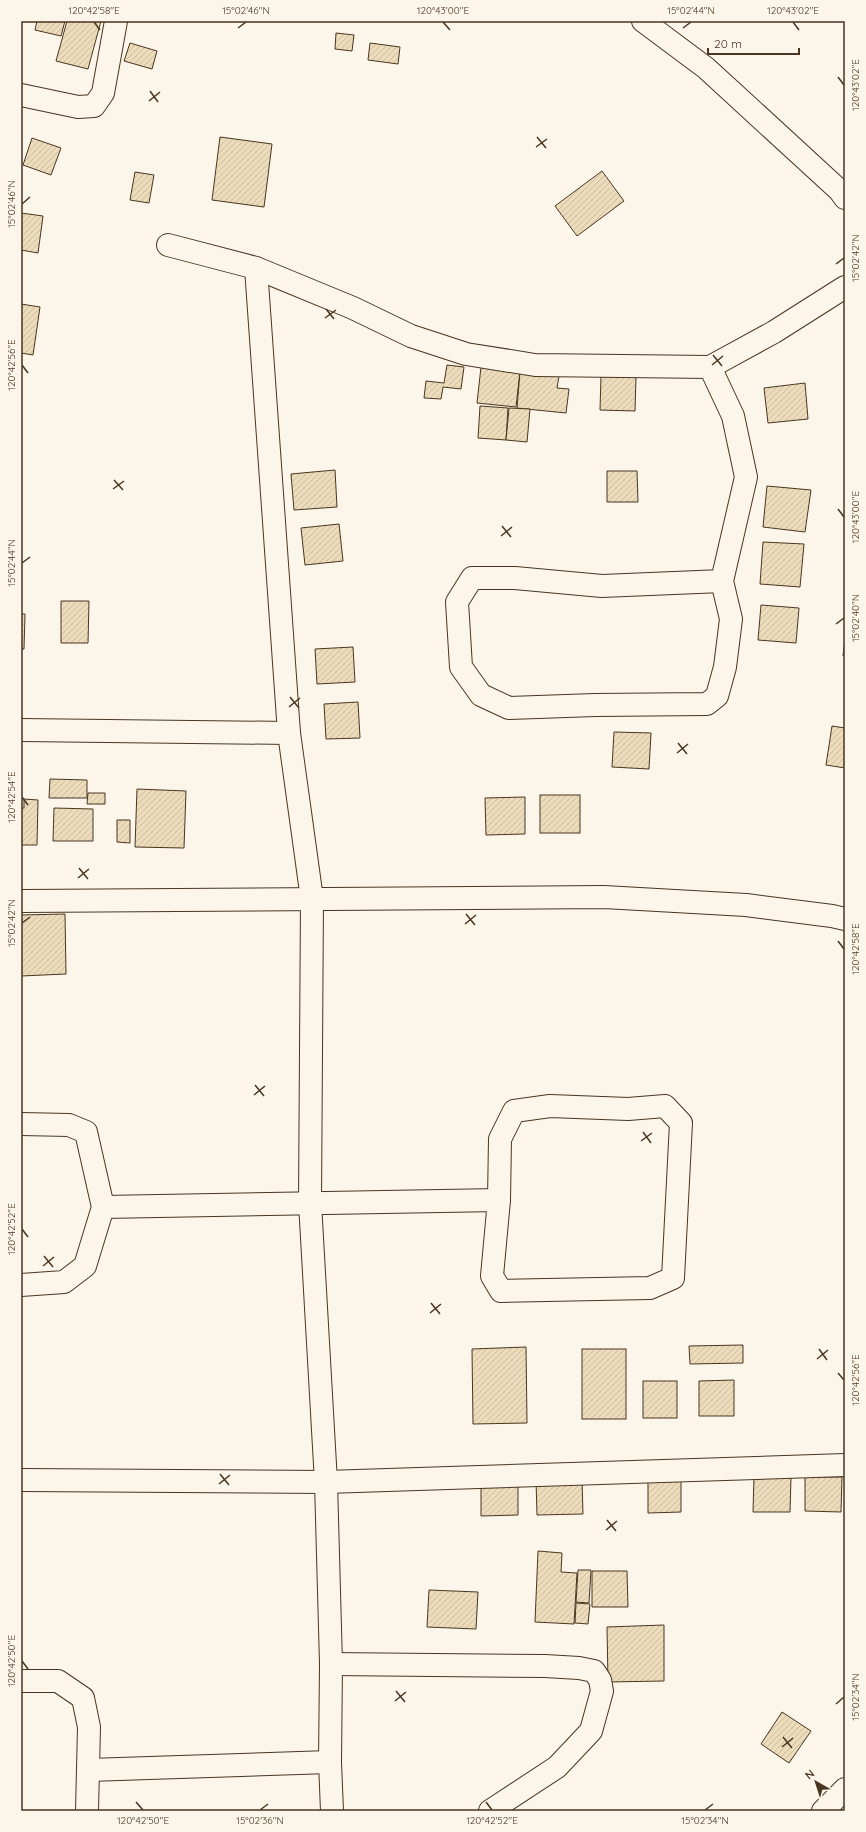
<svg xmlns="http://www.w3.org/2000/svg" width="866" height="1832" font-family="Quicksand,sans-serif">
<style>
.building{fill:url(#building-hatch);stroke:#4a3520}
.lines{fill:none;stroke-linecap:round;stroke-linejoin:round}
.minor-casing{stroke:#4a3520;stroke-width:24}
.minor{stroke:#fbf6e9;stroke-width:22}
.ticks{fill:none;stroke:#4a3520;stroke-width:1.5}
.neatline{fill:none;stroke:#4a3520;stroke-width:1.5}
.ticks-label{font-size:10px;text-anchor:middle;fill:#4a3520}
</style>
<defs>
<pattern id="building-hatch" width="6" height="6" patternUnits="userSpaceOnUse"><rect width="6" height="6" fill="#ecdcbc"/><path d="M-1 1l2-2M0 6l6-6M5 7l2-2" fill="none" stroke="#ccbda1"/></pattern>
</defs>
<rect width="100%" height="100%" fill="#fbf6e9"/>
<g class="building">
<polygon points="37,21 65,21 61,36 35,30"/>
<polygon points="67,21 101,21 88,69 56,61"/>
<polygon points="336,33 354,35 352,51 335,49"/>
<polygon points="130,43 157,51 152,69 124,61"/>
<polygon points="370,43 400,47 398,64 368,60"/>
<polygon points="220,137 272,144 264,207 212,200"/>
<polygon points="32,138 61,148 51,175 23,165"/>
<polygon points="602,171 624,201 577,236 555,206"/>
<polygon points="135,172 154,175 149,203 130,200"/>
<polygon points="21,213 43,216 38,253 21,250"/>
<polygon points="21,304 40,307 33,355 21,353"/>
<polygon points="447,365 464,367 461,389 443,387 441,399 424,398 426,381 444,383"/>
<polygon points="481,367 520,371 516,407 477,403"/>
<polygon points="520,372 559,376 557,388 569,389 566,413 517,408"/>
<polygon points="601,376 636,377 635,411 600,410"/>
<polygon points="805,383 808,419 768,423 764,388"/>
<polygon points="480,406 508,408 506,440 478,438"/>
<polygon points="509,408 530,409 527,442 506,440"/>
<polygon points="335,470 337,507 294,510 291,474"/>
<polygon points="607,471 637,471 638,502 607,502"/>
<polygon points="767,486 811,490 805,532 763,527"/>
<polygon points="339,524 343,561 305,565 301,528"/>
<polygon points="763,542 804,544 800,587 760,584"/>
<polygon points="61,601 89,601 88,643 61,643"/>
<polygon points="761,605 799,608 796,643 758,640"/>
<polygon points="21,614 25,614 24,649 21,649"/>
<polygon points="845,639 845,656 843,656"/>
<polygon points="353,647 355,682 317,684 315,649"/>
<polygon points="358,702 360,738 326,739 324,704"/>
<polygon points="832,726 845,728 845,768 826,765"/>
<polygon points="614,732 651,733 649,769 612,767"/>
<polygon points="50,779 87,780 87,798 49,798"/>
<polygon points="137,789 186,791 184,848 135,847"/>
<polygon points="88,793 105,793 105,804 87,804"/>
<rect x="540" y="795" width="40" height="38"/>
<polygon points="525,797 525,834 486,835 485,798"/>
<polygon points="24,799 38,800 37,845 21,845 21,808 24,808"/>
<polygon points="54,808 93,809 93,841 53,841"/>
<polygon points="117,820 130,820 130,843 117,842"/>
<polygon points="65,914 66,974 21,976 21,915"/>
<polygon points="743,1345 743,1363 690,1364 689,1346"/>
<polygon points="526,1347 527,1423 473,1424 472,1349"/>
<rect x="582" y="1349" width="44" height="70"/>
<polygon points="734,1380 734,1416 699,1416 699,1381"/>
<rect x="643" y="1381" width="34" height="37"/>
<polygon points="754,1477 791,1477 790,1512 753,1512"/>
<polygon points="805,1477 842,1477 841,1512 805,1511"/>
<polygon points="681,1478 681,1512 648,1513 648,1479"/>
<polygon points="536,1480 582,1480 583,1514 537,1515"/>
<polygon points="518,1481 518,1515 481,1516 481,1482"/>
<polygon points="538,1551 562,1553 561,1572 577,1573 574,1624 535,1622"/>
<polygon points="578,1570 591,1570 589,1603 576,1602"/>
<polygon points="592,1571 627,1571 628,1607 592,1607"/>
<polygon points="429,1590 478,1592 476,1629 427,1627"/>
<polygon points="576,1603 590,1604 588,1624 575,1623"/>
<polygon points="664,1625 664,1681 608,1682 607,1627"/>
<polygon points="782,1712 811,1731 789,1763 761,1744"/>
</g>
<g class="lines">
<g class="minor-casing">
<g id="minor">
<polyline points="643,21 706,68 840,191 845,198"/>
<polyline points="21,95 78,107 94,106 103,93 116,21"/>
<polyline points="168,245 256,268 353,308 411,336 466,354 535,365 710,367 774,332 845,287"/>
<polyline points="256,268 289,733 312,899 310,1203 326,1482 331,1664 330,1762 332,1811"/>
<polyline points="710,367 733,416 746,477 722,581 731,619 725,667 717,696 707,704 595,705 509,708 481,695 461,667 457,602 472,578 515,578 602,586 722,581"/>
<polyline points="21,730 289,733"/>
<polyline points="21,901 604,897 746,905 832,916 845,919"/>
<polygon points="550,1106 628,1109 665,1106 681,1123 673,1278 650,1288 501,1291 492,1276 499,1200 500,1139 514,1111"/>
<polyline points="21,1124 69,1125 86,1132 103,1207 85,1266 64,1282 21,1285"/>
<polyline points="103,1207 499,1200"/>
<polyline points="21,1480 326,1482 845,1465"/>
<polyline points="331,1664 545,1666 579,1668 594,1671 600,1680 602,1691 591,1731 557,1767 490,1811"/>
<polyline points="21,1681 58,1681 83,1698 89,1727 87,1811"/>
<polyline points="89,1770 330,1762"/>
<polyline points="823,1811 845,1789"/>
</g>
</g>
<use href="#minor" class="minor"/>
</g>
<path class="ticks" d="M 94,22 L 100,30M 443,22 L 450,30M 793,22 L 799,30M 238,28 L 246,22M 683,28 L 691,22M 838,77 L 844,85M 150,91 L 158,102M 149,101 L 160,92M 537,137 L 546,148M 536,147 L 547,139M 22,204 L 30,197M 836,264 L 844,258M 326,309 L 334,319M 325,318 L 336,310M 713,355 L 722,366M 22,365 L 28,373M 712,365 L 723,356M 114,480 L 123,490M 113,489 L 124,481M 838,509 L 844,517M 502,526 L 511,537M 501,536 L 512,527M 22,563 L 30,557M 836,624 L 844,618M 290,697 L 299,708M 289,707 L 300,698M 678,743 L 687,754M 677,753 L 688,744M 22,797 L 28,805M 79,868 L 88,879M 78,878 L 89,869M 466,914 L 475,925M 22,923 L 30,917M 465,924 L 476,915M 838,941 L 844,949M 255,1085 L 264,1096M 254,1095 L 265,1086M 643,1132 L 651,1143M 641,1141 L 652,1133M 22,1229 L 28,1237M 44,1256 L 53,1267M 43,1266 L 54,1257M 431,1303 L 440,1314M 430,1313 L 441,1304M 819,1349 L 827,1360M 817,1359 L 828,1350M 838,1373 L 844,1380M 220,1474 L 229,1485M 219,1484 L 230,1475M 607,1520 L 616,1531M 606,1530 L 617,1521M 22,1661 L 28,1669M 396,1691 L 405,1702M 395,1701 L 406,1692M 836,1704 L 844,1697M 783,1737 L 792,1748M 782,1747 L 793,1738M 136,1802 L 143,1810M 486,1802 L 492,1810M 260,1810 L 268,1804M 705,1810 L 713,1804"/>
<rect width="866" height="1832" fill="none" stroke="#fbf6e9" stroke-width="44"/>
<g transform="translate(816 1782) rotate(321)" stroke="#fbf6e9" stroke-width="3" paint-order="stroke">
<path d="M0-3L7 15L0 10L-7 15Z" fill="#4a3520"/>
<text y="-6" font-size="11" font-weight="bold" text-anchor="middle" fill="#4a3520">N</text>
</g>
<path d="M708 48v6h91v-6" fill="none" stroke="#4a3520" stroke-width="2"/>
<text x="714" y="48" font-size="12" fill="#4a3520" stroke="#fbf6e9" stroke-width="3" paint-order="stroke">20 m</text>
<rect x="22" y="22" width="822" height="1788" class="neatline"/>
<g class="ticks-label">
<text x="94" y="14">120°42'58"E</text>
<text x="246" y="14">15°02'46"N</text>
<text x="443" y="14">120°43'00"E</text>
<text x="691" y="14">15°02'44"N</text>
<text x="793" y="14">120°43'02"E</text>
<text transform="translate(855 85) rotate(-90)" y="4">120°43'02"E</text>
<text transform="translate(11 204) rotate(-90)" y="4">15°02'46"N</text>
<text transform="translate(855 258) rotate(-90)" y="4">15°02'42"N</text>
<text transform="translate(11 365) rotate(-90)" y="4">120°42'56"E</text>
<text transform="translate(855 517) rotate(-90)" y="4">120°43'00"E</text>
<text transform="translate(11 563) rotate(-90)" y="4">15°02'44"N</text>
<text transform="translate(855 618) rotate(-90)" y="4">15°02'40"N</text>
<text transform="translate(11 797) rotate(-90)" y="4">120°42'54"E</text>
<text transform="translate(11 923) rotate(-90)" y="4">15°02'42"N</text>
<text transform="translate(855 949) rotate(-90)" y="4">120°42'58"E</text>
<text transform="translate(11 1229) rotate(-90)" y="4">120°42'52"E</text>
<text transform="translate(855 1380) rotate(-90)" y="4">120°42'56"E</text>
<text transform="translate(11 1661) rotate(-90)" y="4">120°42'50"E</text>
<text transform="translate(855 1697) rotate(-90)" y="4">15°02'34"N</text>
<text x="143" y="1824">120°42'50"E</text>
<text x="260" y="1824">15°02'36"N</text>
<text x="492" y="1824">120°42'52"E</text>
<text x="705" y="1824">15°02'34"N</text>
</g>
</svg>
